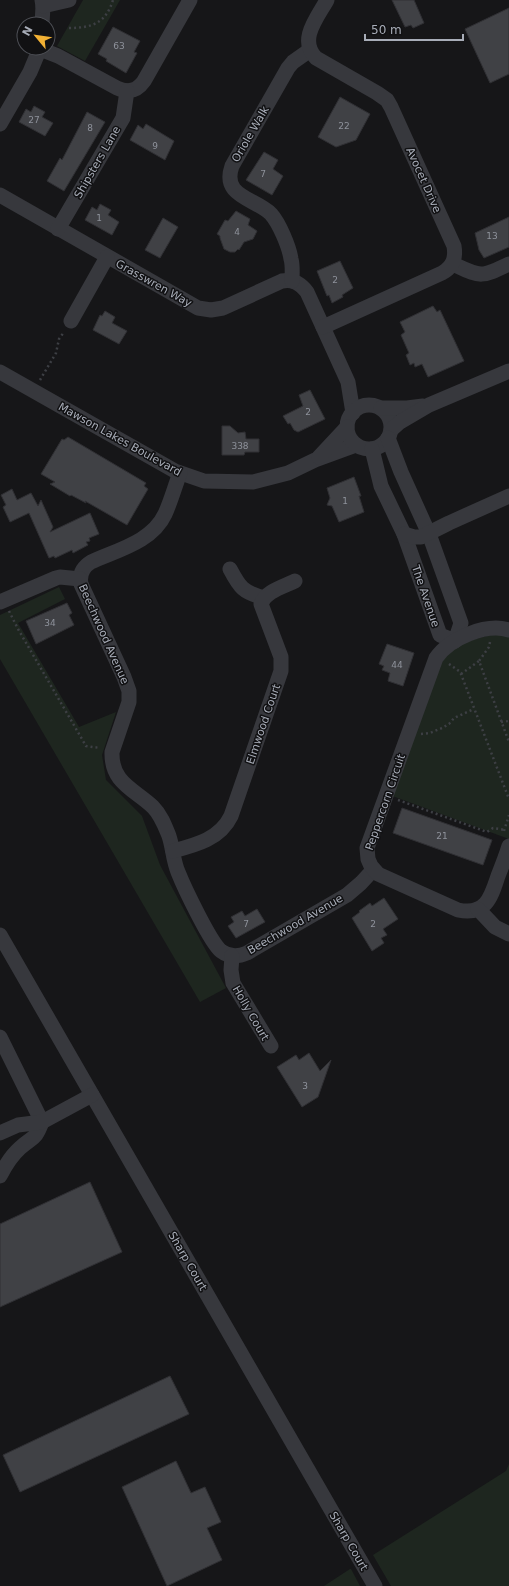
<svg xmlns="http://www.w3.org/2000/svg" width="509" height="1586" font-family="'DejaVu Sans',sans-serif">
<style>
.green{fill:#1e261f}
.building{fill:#404145;stroke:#303034}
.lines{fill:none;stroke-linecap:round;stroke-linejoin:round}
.path{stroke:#3d3f44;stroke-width:2.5;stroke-dasharray:2 3;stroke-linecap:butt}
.minor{stroke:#37383d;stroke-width:15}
.labels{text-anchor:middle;stroke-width:3;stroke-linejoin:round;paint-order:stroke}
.number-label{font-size:9px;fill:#8e929b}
.street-label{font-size:11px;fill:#a8adb8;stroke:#111113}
</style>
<rect width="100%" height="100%" fill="#161618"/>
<g class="green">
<polygon points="83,0 120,0 85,61 57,46"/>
<polygon points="59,587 65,599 18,623 79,727 116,712 102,755 106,780 142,816 160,865 226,988 200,1002 0,659 0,615"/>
<polygon points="509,630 509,839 387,794 446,647"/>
<polygon points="509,1464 509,1586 391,1586 373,1555 506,1471"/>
<polygon points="351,1569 360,1586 324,1586 350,1569"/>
</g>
<g class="building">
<polygon points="392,0 414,0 424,23 413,28 411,25 405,27"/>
<polygon points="509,8 509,74 490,83 465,29"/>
<polygon points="113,27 140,41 134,52 137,53 126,73 106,61 107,59 98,54"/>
<polygon points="340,97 370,114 356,140 336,147 318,137"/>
<polygon points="34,106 45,112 42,117 53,123 45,136 19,122 26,109 31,112"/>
<polygon points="87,112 105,122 64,191 47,181 60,158 62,160"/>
<polygon points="146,124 174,141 165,160 130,140 138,125 143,129"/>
<polygon points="264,152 278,160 273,169 283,176 272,195 246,180"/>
<polygon points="100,204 111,210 108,215 119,222 112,235 85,220 92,207 97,210"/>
<polygon points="236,211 250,219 248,225 257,231 253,239 244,242 239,250 238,249 235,252 230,252 224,249 220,238 220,236 217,234 225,220 228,221"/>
<polygon points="509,217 509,247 484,258 479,250 475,233"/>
<polygon points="163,218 178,227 160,258 145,250"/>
<polygon points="340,261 353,288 342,295 343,297 332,303 329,295 327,296 317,271"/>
<polygon points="433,306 437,312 440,310 464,361 428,377 422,364 415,367 414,363 410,365 406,355 409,353 401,335 405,332 400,322"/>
<polygon points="105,311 115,317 112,323 127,331 119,344 93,330 100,315 102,316"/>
<polygon points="310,390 325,419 298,432 294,430 290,423 288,424 283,416 303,406 299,395"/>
<polygon points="222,426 230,426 238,433 245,432 246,439 259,439 259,452 245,452 244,455 222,455"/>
<polygon points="68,437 146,483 144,486 148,489 127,525 85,501 86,503 71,495 70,496 50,484 55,482 41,474 62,439 64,440"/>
<polygon points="354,477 361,496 359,496 364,512 339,522 332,506 327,505 330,498 327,488"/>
<polygon points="12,489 17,500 31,493 38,506 41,500 53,527 50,532 90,513 99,534 89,538 90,541 86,542 88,545 73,553 72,550 55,558 54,556 49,558 29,513 10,522 3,507 6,505 1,495"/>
<polygon points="67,603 72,613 69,615 74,625 36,644 26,621"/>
<polygon points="387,644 414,653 403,686 388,681 390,673 382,670 384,666 379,664"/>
<polygon points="402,808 492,840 483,865 393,833"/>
<polygon points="384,898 398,919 383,929 387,935 381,938 384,943 372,951 352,918 360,912 359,911 370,903 372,906"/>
<polygon points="257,909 265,922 236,938 228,926 234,922 231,917 242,911 245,916"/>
<polygon points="309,1053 320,1071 331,1060 318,1097 302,1107 277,1067 296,1055 299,1060"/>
<polygon points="90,1182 122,1252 0,1307 0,1224"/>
<polygon points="170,1376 189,1414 20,1492 3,1455"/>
<polygon points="176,1461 191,1493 205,1487 221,1522 207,1528 222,1560 167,1586 122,1487"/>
</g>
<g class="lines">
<g class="path">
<path d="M 69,28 C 92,28 106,23 113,0"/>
<polyline points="40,380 56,353 59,339 64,332"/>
<polyline points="9,611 18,629 86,746 100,748"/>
<polyline points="490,642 489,647 479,661 509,742"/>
<polyline points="449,664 459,671 461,674 509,799"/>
<polyline points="461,674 479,661"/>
<polyline points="501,722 509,721"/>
<polyline points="421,734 430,733 442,728 449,724 454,718 474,709"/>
<polyline points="398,800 487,832 493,828 505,830"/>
<polyline points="504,831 509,815"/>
</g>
<g class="minor">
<polyline points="42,0 43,6 42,24"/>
<polyline points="43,6 69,0"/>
<path d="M 40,49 L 58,56 L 117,88 C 128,93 137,91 144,81 L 190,0"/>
<polyline points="0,124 30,72 40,48"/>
<path d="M 0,195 L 198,308 L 211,310 L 223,308 L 282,281 C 293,279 300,283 307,292 L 348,382 L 353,413"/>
<polyline points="58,229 123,118 127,91"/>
<path d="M 453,264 C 481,277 480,278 509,264"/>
<path d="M 292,281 C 292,273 293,266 291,259 C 289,246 279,223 271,214 C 255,198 221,197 232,166 L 288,68 L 293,62 L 310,50"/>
<polyline points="71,321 107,257"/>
<path d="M 323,327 L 442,273 C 453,267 456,258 454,246 L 391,107 L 387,100 L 377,93 L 316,58 C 298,40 317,18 327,0"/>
<polyline points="0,372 175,471 204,481 253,482 288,473 315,460 356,445"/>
<circle cx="369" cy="427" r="22"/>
<polyline points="381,408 407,408 423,406"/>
<polyline points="391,430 400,422 429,405 509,371"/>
<polyline points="372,449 381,486 404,534 440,635 455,641 461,623 429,534 401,472 388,438"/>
<polyline points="319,457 347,427"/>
<path d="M 180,473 C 175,486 171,501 165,514 C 152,542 117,550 91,562 C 83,567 79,574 81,584 L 124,677 L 129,691 L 129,702 L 112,752 C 111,783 134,789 153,807 C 161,815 165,826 169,836 C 173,848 173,860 178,872 C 184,887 210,942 221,951 C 229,957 238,957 247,953 L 347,895 L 361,883 L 373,870"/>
<polyline points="404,534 414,537 421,537 449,523 509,496"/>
<path d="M 230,569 C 240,588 243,592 264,598"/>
<polyline points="0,602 56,578 60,577 80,579"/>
<path d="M 509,630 C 486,623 450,638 436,658 L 367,848 L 368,859 L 371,866 L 378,874 L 458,910 C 486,916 491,897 498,876 C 502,866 506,856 509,846"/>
<path d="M 173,851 C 196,845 220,839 231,816 L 281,671 L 281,657 L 261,604 C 266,591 283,587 295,581"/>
<polyline points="478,909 495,927 509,934"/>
<polyline points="0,935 375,1586"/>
<polyline points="232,956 231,970 233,983 271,1046"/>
<path d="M 0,1037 L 42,1122 C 35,1141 33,1136 20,1148 C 11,1156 5,1166 0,1176"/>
<polyline points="0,1133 18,1125 42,1122 92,1095"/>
</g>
</g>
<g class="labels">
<g class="number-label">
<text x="119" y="49">63</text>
<text x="34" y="123">27</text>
<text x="344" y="129">22</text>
<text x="90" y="131">8</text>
<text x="155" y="149">9</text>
<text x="263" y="177">7</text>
<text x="99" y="221">1</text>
<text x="237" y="235">4</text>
<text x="492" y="239">13</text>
<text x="335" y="283">2</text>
<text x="308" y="415">2</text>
<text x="240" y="449">338</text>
<text x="345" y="504">1</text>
<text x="50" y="626">34</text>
<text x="397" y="668">44</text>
<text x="442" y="839">21</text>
<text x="246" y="927">7</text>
<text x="373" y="927">2</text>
<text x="305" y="1089">3</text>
</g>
<g class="street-label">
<text transform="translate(250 134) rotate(-60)" y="4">Oriole Walk</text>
<text transform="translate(97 162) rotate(-60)" y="4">Shipsters Lane</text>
<text transform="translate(424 180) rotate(66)" y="4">Avocet Drive</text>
<text transform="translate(154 283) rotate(29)" y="4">Grasswren Way</text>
<text transform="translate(120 439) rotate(29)" y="4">Mawson Lakes Boulevard</text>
<text transform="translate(426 596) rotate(71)" y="4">The Avenue</text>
<text transform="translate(104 634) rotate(66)" y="4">Beechwood Avenue</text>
<text transform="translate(263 724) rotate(-71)" y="4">Elmwood Court</text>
<text transform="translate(385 802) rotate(-71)" y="4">Peppercorn Circuit</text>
<text transform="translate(295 924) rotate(-30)" y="4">Beechwood Avenue</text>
<text transform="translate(251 1013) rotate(60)" y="4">Holly Court</text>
<text transform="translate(188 1261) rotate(60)" y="4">Sharp Court</text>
<text transform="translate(349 1541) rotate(60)" y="4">Sharp Court</text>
</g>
</g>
<g transform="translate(36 36) rotate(299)"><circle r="19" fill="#111113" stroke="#4d4f55"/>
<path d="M0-3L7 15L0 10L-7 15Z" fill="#f2b134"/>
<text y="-6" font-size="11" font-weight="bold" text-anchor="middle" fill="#a8adb8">N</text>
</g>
<path d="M365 34v6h98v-6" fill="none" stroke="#a8adb8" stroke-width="2"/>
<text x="371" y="34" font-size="12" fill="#a8adb8" stroke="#111113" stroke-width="3" paint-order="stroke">50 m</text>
</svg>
